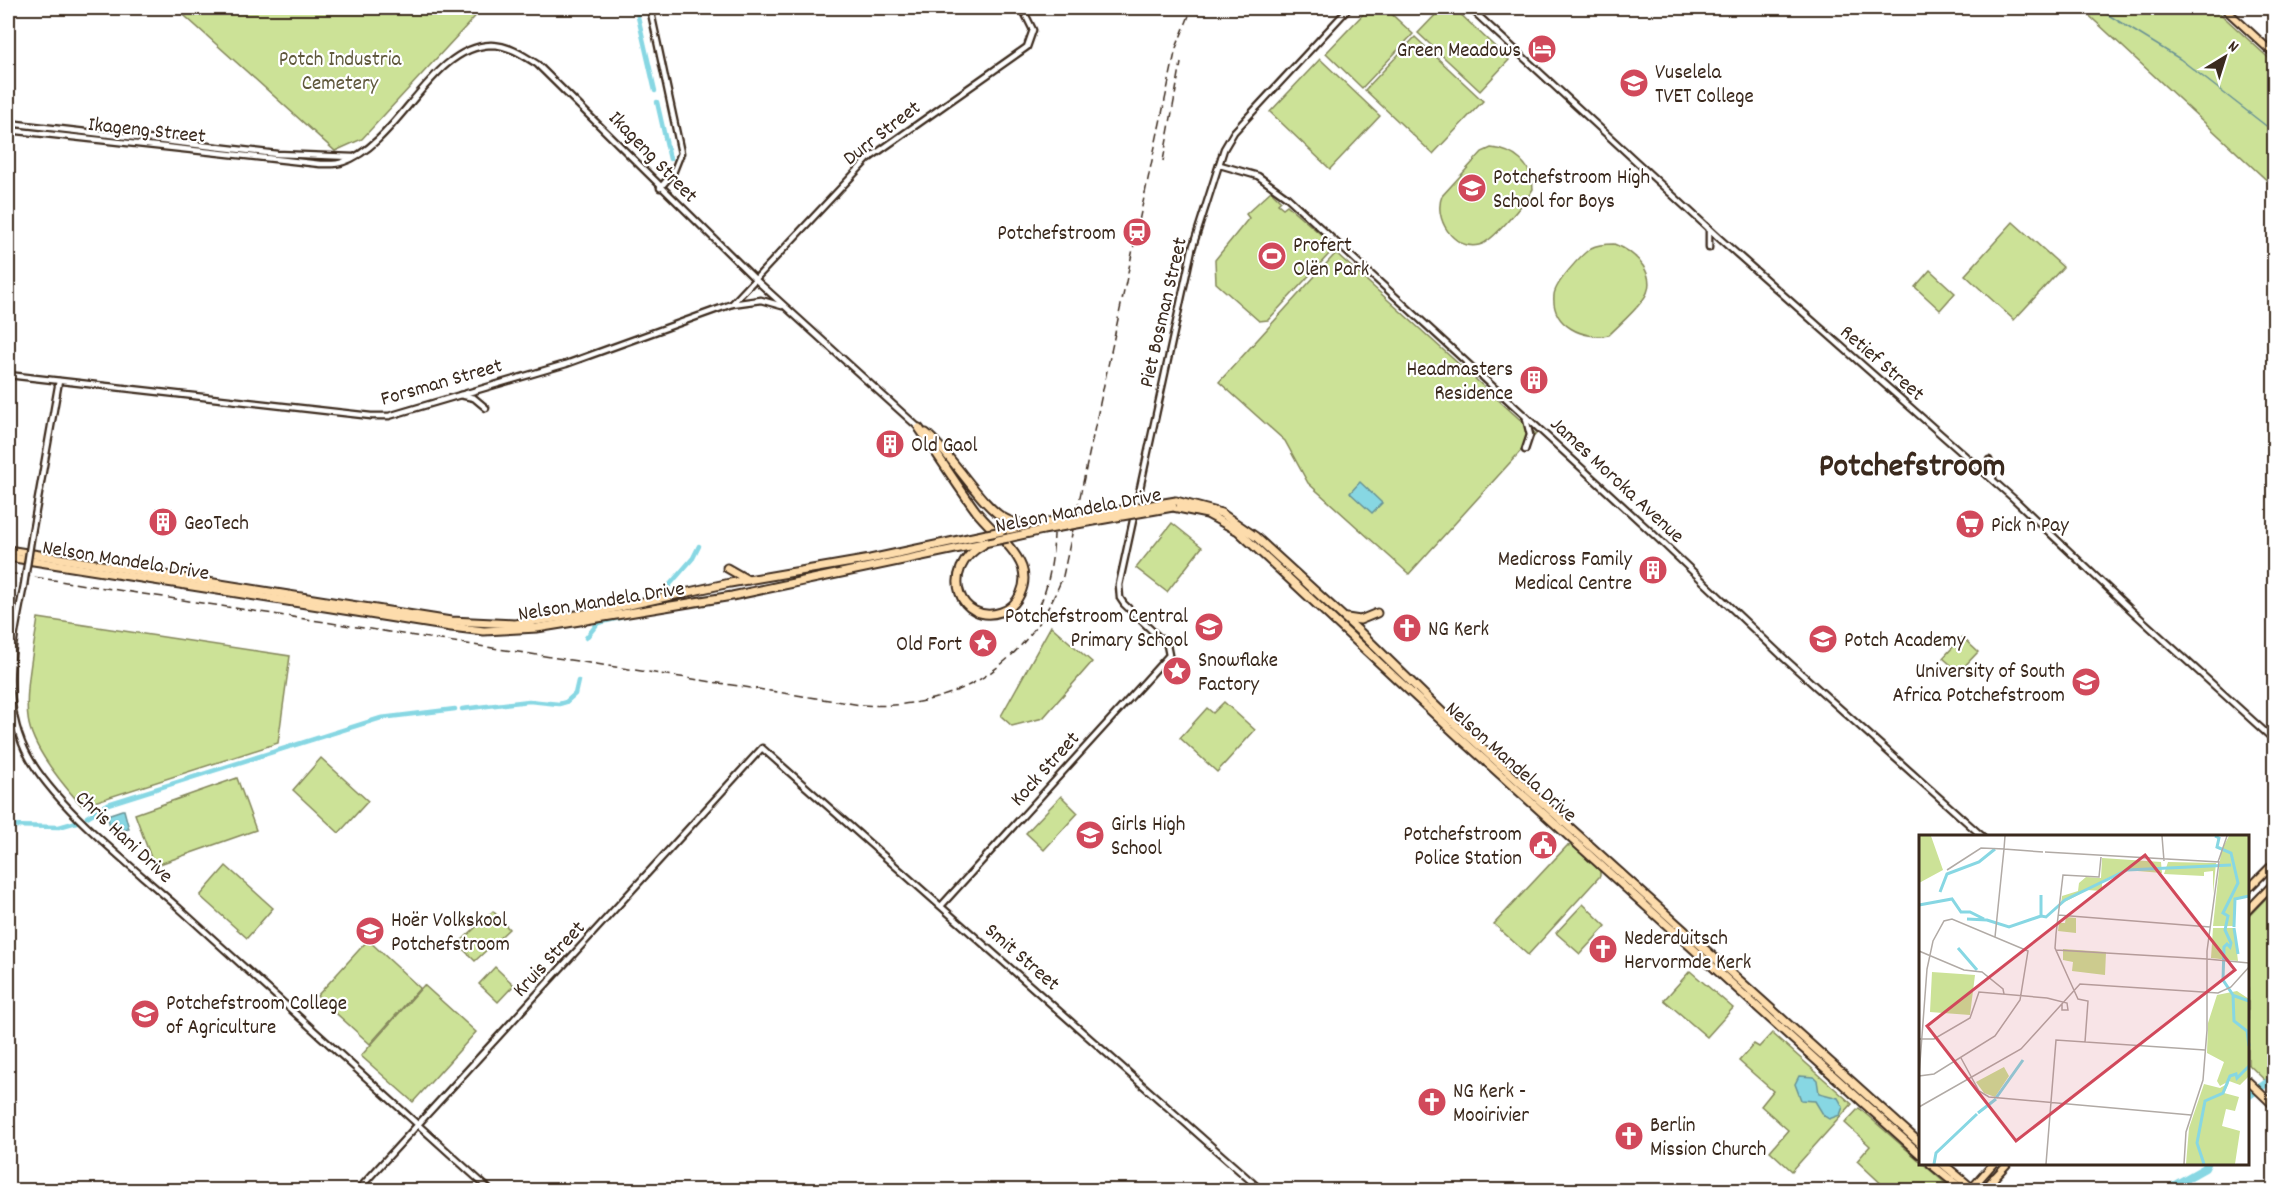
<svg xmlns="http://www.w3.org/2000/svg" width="2282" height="1198" font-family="Dekko,sans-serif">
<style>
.green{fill:#cce297;stroke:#84865a;stroke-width:1.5}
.water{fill:#87d7e3;stroke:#699294;stroke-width:1.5}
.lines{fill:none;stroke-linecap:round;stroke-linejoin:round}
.stream{stroke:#699294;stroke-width:1.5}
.canal{stroke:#87d7e3;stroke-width:4.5}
.river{stroke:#87d7e3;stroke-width:8}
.minor-casing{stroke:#3b2a1e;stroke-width:9}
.major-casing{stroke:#3b2a1e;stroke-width:10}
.highway-casing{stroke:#3b2a1e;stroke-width:11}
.minor{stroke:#fff;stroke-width:4.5}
.major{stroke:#fddcac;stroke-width:6}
.highway{stroke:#fddcac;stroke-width:7}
.rail{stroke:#3b2a1e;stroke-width:1.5;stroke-dasharray:9 4.5;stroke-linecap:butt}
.minor-bridge-casing{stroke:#3b2a1e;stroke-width:9;stroke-linecap:butt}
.highway-bridge-casing{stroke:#3b2a1e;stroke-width:11;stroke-linecap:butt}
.minor-bridge{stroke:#fff;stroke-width:4.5}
.highway-bridge{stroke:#fddcac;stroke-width:7}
.labels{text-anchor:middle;stroke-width:4.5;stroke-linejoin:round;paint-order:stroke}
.poi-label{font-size:21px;fill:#3b2a1e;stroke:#fff;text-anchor:start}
.park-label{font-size:21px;fill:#5f583c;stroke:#fff}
.street-label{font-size:21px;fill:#3b2a1e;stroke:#fff}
.town-label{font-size:33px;font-weight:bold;fill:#3b2a1e;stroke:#fff}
.inset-river{fill:none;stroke:#87d7e3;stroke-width:3}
.inset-road{fill:none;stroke:#b1aaa5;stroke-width:1.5}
.view{fill:#d1495b;fill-opacity:0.15;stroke:#d1495b;stroke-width:3}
.inset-edge{fill:none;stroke:#3b2a1e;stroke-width:3}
</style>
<rect width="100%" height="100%" fill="#fff"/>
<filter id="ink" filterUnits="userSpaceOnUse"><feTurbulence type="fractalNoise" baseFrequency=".0167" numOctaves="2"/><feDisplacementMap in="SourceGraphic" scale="12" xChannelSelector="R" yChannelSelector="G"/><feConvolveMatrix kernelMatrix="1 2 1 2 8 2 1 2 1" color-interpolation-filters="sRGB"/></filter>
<g filter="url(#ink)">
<g class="green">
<polygon points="176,8 483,8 362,139 335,151"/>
<polygon points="1369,8 1385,8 1413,34 1362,88 1326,53"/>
<polygon points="1442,8 1454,8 1509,60 1480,91 1418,33"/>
<polygon points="2081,8 2214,8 2274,63 2274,187"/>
<polygon points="1415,37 1483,101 1433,154 1365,90"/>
<polygon points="1320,59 1380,116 1330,169 1270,112"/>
<path d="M 1491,148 C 1514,150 1533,165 1533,189 C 1526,201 1492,243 1479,245 C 1453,251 1433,217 1442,196 L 1482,152 Z"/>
<polygon points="1271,191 1281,201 1278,204 1283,208 1287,205 1325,238 1321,243 1331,252 1268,320 1259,321 1216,283 1215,260 1249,218 1246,214"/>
<polygon points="2013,222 2063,267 2014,320 1965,275"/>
<path d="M 1614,244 C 1636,252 1661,277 1642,301 C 1633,313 1620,324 1609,335 C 1584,340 1551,326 1554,295 C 1555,283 1581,255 1591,248 C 1598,244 1607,244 1614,244 Z"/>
<polygon points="1336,253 1536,434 1409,574 1308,483 1285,441 1219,382"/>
<polygon points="1930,270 1955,293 1940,310 1915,287"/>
<polygon points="1172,523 1202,547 1167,592 1136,568"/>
<path d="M 38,618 L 290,656 L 278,743 L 82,806 C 64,786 35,751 29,724 C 23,697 34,647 38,618 Z"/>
<polygon points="1051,626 1092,662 1043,718 1012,726 1001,716"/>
<polygon points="1962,637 1978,652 1959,672 1943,658"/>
<polygon points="1224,702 1255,730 1217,772 1180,738 1207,708 1213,713"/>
<polygon points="321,758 368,801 339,833 293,790"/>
<polygon points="237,778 256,830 154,866 135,814"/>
<polygon points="1061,796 1078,813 1044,850 1026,833"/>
<polygon points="1574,845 1600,869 1600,876 1528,955 1494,924 1567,846"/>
<polygon points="226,866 273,908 247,938 200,896"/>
<polygon points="2274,890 2274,1089 2248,1064 2248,917"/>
<polygon points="1583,904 1606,926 1580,954 1556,933"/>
<polygon points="493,911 509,929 475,961 458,944"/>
<polygon points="368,940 420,988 370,1044 317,996"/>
<polygon points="495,967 514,985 498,1002 479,984"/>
<polygon points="1690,971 1733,1008 1707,1037 1664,1000"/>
<polygon points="424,985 476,1032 413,1102 361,1056"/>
<polygon points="1772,1033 1852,1104 1792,1171 1770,1151 1788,1130 1761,1106 1773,1091 1739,1061 1754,1044 1759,1047"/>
<polygon points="1859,1108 1953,1190 1888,1190 1857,1161 1870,1146 1845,1123"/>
</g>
<g class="water">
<polygon points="1360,482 1382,503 1372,513 1350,493"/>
<polygon points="122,810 124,810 129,829 112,833 107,815"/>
<polygon points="1799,1076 1814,1077 1817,1080 1819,1093 1838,1098 1843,1107 1840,1115 1829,1119 1824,1116 1815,1101 1801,1100 1795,1084"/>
</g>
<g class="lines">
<polyline class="stream" points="2097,8 2180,59 2274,132"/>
<g class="canal">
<polyline points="636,8 655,91"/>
<polyline points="657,102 670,159"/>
<polyline points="666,589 693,558 699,546"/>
<polyline points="586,638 598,623 645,612"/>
<polyline points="462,709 529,701 559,704 566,702 575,694 578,681"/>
<polyline points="87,817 108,804 381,718 455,709"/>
<polyline points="8,826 59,827 80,821"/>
</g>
<g class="river">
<polyline points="2248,1096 2274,1078"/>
<polyline points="2166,1190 2205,1168 2207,1164"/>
</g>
<g class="minor-casing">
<g id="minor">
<polyline points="650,8 681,153 673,173 660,188"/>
<polyline points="1470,8 1719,238 2014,499 2131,610 2274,740"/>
<polyline points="8,123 277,154 353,157"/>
<path d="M 8,130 L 320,164 C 327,164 336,165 343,162 C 399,144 430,47 491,45 C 508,45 523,55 537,64 L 756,280 L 919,428"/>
<polyline points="1220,165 1258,176 1287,197 1649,530 1785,659 1982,836"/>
<polyline points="1709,230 1709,248"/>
<polyline points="732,304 761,300 782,306"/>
<polyline points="8,375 371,416 389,416 566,364 732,304 868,159 1027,47 1033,30 1022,8"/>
<polyline points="460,395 474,398 486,408"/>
<polyline points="1525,450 1530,435 1526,419"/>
<polyline points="1989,460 1993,478"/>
<polyline points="32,533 59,381"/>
<path d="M 24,585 C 13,641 0,696 25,750 C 51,804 134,868 180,909 C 284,1002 387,1096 490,1190"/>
<polyline points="941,906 1169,655 1167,645 1124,604 1120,598 1119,585 1192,249 1224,149 1234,132 1349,8"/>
<polyline points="358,1190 762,748 1261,1190"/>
</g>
</g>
<g class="major-casing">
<g id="major">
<polyline points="2224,8 2274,54"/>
<polyline points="2248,889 2274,863"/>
<polyline points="2248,910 2274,883"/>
<polyline points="2248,1081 2274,1106"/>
<polyline points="1970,1190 1993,1164"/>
<polyline points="1983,1190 2007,1164"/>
</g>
</g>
<g class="highway-casing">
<g id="highway">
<path d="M 919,428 C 938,455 956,484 976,511 C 990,529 1014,546 1022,567 C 1028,584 1019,606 1001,612 C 961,626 937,570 983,545"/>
<path d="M 926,433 C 951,453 983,509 1006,519 C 1017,525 1030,524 1043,523"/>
<polyline points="1176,501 1221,513 1256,537 1360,632 1443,713 1920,1143"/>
<polyline points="1173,507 1207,514 1238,531 1460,738 1920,1154"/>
<polyline points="1002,531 1026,526"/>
<polyline points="1008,538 1043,530"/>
<polyline points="8,550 451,621 515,624 597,612 730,583 870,559 987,534"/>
<polyline points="8,557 451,627 484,631 537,628 732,596 998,540"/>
<polyline points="727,568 748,580"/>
<polyline points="1347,618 1360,620 1377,613"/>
<polyline points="1931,1164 1963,1190"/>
<polyline points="1943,1164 1974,1190"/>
<polyline points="1990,1190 1994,1178"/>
</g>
</g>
<use href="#minor" class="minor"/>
<use href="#major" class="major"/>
<use href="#highway" class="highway"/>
<g class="rail">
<polyline points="1163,161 1181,63"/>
<path d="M 8,573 L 861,705 C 957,711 1028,665 1063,576 L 1169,81 L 1176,48 L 1192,8"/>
<path d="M 1034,618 C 1048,591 1053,563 1054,534"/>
</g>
<g class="minor-bridge-casing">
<polyline id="minor-bridge" points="24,585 32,533"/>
</g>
<g class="highway-bridge-casing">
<g id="highway-bridge">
<polyline points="1043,523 1176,501"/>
<polyline points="1043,530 1173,507"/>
<polyline points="987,534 1002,531"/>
<polyline points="998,540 1008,538"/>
</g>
</g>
<use href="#minor-bridge" class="minor-bridge"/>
<use href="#highway-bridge" class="highway-bridge"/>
</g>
</g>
<defs>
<g id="hotel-disc" transform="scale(1.5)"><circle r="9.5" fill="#d1495b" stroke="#fff"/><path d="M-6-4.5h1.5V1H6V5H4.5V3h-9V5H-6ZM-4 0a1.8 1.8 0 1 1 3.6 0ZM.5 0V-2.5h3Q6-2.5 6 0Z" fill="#fff"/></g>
<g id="university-disc" transform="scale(1.5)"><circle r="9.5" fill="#d1495b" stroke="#fff"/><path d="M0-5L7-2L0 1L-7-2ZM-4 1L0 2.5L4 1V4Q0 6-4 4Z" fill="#fff"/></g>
<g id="school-disc" transform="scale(1.5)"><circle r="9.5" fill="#d1495b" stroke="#fff"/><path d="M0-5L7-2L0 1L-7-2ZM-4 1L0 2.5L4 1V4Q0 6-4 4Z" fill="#fff"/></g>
<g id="station-disc" transform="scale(1.5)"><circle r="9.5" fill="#d1495b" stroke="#fff"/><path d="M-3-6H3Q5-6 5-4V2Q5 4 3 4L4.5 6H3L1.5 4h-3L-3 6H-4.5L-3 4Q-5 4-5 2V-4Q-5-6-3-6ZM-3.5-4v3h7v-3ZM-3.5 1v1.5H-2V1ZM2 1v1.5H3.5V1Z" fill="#fff"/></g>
<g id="stadium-disc" transform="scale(1.5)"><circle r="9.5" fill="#d1495b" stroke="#fff"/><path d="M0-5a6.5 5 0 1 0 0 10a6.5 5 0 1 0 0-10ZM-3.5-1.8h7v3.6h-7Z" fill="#fff"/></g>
<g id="building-disc" transform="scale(1.5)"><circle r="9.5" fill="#d1495b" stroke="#fff"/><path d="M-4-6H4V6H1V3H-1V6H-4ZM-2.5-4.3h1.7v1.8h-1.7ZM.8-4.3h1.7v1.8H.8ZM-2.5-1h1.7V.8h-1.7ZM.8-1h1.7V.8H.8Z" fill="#fff"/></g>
<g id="supermarket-disc" transform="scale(1.5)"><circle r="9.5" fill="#d1495b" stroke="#fff"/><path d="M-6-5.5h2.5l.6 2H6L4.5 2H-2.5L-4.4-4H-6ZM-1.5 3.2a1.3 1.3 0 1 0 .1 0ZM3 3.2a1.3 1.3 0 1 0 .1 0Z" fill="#fff"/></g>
<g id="church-disc" transform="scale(1.5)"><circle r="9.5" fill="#d1495b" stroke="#fff"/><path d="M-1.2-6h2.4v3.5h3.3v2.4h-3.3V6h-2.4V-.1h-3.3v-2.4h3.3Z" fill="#fff"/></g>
<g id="sight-disc" transform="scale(1.5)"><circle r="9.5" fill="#d1495b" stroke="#fff"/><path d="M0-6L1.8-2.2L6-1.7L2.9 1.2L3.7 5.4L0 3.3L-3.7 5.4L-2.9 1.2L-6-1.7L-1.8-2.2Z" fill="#fff"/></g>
<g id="civic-disc" transform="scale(1.5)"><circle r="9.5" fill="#d1495b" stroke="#fff"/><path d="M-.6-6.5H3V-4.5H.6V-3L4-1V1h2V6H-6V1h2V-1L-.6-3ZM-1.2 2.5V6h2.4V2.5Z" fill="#fff"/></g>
</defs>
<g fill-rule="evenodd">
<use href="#hotel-disc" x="1542" y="49"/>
<use href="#university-disc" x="1634" y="83"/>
<use href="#school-disc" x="1472" y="188"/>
<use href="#station-disc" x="1137" y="232"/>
<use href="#stadium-disc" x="1272" y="256"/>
<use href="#building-disc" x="1534" y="380"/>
<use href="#building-disc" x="890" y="444"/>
<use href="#building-disc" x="163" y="522"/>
<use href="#supermarket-disc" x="1970" y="524"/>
<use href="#building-disc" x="1653" y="570"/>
<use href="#school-disc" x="1209" y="627"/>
<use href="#church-disc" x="1407" y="628"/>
<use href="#school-disc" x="1823" y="639"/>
<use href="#sight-disc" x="983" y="643"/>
<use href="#sight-disc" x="1177" y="671"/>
<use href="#university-disc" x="2086" y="682"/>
<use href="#school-disc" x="1090" y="835"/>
<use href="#civic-disc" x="1543" y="845"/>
<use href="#school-disc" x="370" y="931"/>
<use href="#church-disc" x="1603" y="949"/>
<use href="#university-disc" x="145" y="1014"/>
<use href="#church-disc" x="1432" y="1102"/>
<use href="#church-disc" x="1629" y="1136"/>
</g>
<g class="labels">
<g class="poi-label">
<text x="1521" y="56" text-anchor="end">Green Meadows</text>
<text x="1655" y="78">Vuselela<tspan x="1655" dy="24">TVET College</tspan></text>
<text x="1493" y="183">Potchefstroom High<tspan x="1493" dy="24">School for Boys</tspan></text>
<text x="1116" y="239" text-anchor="end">Potchefstroom</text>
<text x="1293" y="251">Profert<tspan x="1293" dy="24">Olën Park</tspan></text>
<text x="1513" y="375" text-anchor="end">Headmasters<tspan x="1513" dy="24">Residence</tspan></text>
<text x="911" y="451">Old Gaol</text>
<text x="184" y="529">GeoTech</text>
<text x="1991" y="531">Pick n Pay</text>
<text x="1632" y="565" text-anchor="end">Medicross Family<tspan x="1632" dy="24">Medical Centre</tspan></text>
<text x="1188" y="622" text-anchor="end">Potchefstroom Central<tspan x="1188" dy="24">Primary School</tspan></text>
<text x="1428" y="635">NG Kerk</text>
<text x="1844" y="646">Potch Academy</text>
<text x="962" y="650" text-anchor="end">Old Fort</text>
<text x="1198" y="666">Snowflake<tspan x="1198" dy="24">Factory</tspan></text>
<text x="2065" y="677" text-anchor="end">University of South<tspan x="2065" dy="24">Africa Potchefstroom</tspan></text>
<text x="1111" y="830">Girls High<tspan x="1111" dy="24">School</tspan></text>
<text x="1522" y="840" text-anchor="end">Potchefstroom<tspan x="1522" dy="24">Police Station</tspan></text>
<text x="391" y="926">Hoër Volkskool<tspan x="391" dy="24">Potchefstroom</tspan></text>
<text x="1624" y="944">Nederduitsch<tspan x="1624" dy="24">Hervormde Kerk</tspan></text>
<text x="166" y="1009">Potchefstroom College<tspan x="166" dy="24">of Agriculture</tspan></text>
<text x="1453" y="1097">NG Kerk -<tspan x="1453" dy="24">Mooirivier</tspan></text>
<text x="1650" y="1131">Berlin<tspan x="1650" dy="24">Mission Church</tspan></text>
</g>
<g class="park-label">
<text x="340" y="65">Potch Industria<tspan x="340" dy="24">Cemetery</tspan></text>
</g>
<g class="street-label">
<text transform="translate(147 129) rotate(6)" y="7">Ikageng Street</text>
<text transform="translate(881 132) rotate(-38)" y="7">Durr Street</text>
<text transform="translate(654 156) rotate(46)" y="7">Ikageng Street</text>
<text transform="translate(1162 312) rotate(-77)" y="7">Piet Bosman Street</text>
<text transform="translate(1883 362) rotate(41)" y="7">Retief Street</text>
<text transform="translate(441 381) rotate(-16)" y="7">Forsman Street</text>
<text transform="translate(1618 479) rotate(43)" y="7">James Moroka Avenue</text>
<text transform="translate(1078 509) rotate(-11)" y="7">Nelson Mandela Drive</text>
<text transform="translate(126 559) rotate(9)" y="7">Nelson Mandela Drive</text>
<text transform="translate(601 600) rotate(-9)" y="7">Nelson Mandela Drive</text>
<text transform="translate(1512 761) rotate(42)" y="7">Nelson Mandela Drive</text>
<text transform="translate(1044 768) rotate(-48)" y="7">Kock Street</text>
<text transform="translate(125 836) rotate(43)" y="7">Chris Hani Drive</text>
<text transform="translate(1023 956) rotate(41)" y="7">Smit Street</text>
<text transform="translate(548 958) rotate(-47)" y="7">Kruis Street</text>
</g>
<g class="town-label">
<text x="1912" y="475">Potchefstroom</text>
</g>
</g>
<g transform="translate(1919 835)">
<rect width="330" height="330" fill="#fff"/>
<path d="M 0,1 L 12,1 L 24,35 L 0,48 ZM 310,1 L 330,1 L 330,60 L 315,64 L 315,91 L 294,91 L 302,16 ZM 183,23 L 242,27 L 243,38 L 206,35 L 183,46 L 183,56 L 168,55 L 142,69 L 143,61 L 159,56 L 160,48 L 167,42 L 182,43 ZM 249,27 L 297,28 L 294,59 L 294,36 L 285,37 L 285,41 L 245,39 ZM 147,82 L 157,83 L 157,98 L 139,96 L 140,88 L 146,88 ZM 294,93 L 315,93 L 319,126 L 292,123 ZM 144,114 L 187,117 L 186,140 L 153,136 L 154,127 L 144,125 ZM 13,137 L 56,140 L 51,180 L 11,177 ZM 318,156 L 330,164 L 330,241 L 321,250 L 310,246 L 301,251 L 298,246 L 305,227 L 288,218 L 289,188 L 298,160 ZM 85,232 L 90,241 L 76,262 L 65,258 L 57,247 ZM 310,248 L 305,258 L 320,262 L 316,276 L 307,274 L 303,291 L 321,296 L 316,329 L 267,329 L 270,293 L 285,249 L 301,253 Z" fill="#cce297"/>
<path class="inset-river" d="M 296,1 L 300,3 L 298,12 L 312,18 L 319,48 L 304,78 L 309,81 L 306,95 L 312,108 L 311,112 L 308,109 L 305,112 L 304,145 L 314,160 L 315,186 L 328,196 L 330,211M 21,57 L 28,39 L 60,27 L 76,14M 122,60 L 122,81 L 127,82 L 146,65 L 208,35 L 312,30M 0,70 L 33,64 L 42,77 L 51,77 L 65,84M 48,84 L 68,85 L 90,92 L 122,81M 315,92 L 316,64 L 330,61M 315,93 L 319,119M 39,113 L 58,135M 313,160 L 330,166M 77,263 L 104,225M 59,278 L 77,264M 15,329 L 17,318 L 58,279M 285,329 L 278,308 L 286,266 L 304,258 L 311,241 L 317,239 L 318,243 L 330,231"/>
<path class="inset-road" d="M 86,1 L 85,14 L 124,17M 243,1 L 245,26M 126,17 L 300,27 L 288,116 L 288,196M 299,27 L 308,1M 28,35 L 62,13 L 85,14 L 76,102M 139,80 L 291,92M 137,115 L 288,124M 0,116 L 45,135 L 63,137 L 84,154 L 85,159M 288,124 L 330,128M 128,163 L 148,168 L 149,175 L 143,175 L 143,169M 0,204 L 15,204 L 51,183 L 60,157 L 128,163M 166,207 L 169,166 L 159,164 L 149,142 L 136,113 L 137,99 L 144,40 L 180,42 L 182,22M 42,223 L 60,256 L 70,262 L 272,280M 0,241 L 8,134 L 14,106 L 25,86 L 33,84 L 109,116 L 101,165 L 76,201 L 15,239 L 0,241M 0,272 L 102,214 L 161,149 L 299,158 L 312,152 L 330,132M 127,329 L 137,205 L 286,215M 265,329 L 267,297 L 284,245 L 288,195"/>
<path class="view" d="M 226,20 L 316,135 L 97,306 L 8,191 Z"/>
<rect width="330" height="330" class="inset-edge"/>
</g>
<rect width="2282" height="1198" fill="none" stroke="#fff" stroke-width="30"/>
<rect x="15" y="15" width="2252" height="1168" fill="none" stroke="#3b2a1e" stroke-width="2" filter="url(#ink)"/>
<g transform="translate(2225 57) rotate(38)" stroke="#ffffff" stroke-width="4.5" paint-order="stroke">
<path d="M0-4.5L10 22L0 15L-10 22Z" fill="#3b2a1e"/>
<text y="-9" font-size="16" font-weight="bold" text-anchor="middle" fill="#3b2a1e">N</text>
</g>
</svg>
